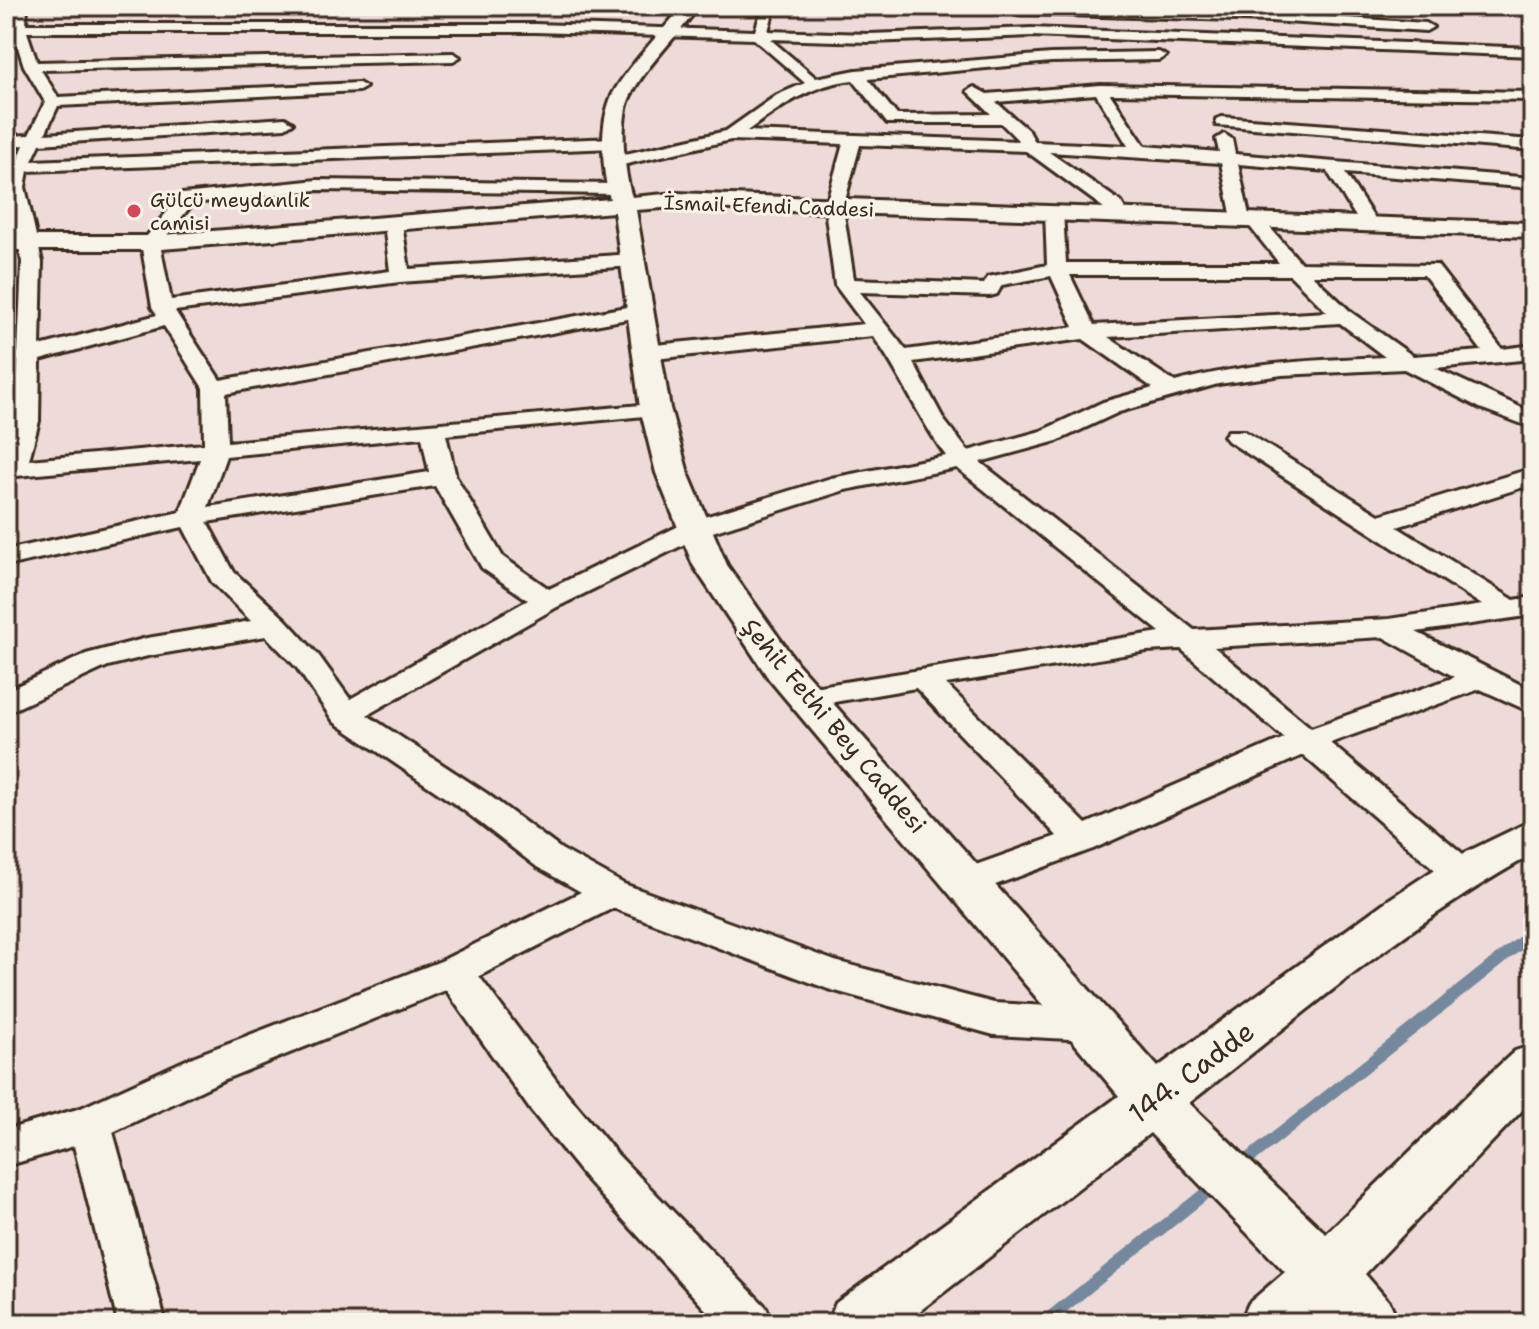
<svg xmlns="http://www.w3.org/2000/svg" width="1539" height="1329" font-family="'Shantell Sans',sans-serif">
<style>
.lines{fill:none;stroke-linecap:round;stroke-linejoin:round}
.stream{stroke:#74889e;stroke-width:12}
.minor-casing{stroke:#3b2a1e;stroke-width:6}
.tertiary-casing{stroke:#3b2a1e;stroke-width:6}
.minor{fill:#f7f3e8;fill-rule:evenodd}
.tertiary{fill:#f7f3e8;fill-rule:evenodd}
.poi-dot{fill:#d1495b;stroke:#f7f3e8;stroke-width:3}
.labels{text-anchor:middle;stroke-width:6;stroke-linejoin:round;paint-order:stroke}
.far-poi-label{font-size:20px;fill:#3b2a1e;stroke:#f7f3e8;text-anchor:start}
.far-street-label{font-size:20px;fill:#3b2a1e;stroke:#f7f3e8}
.street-label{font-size:24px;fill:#3b2a1e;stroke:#f7f3e8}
.near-street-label{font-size:28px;fill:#3b2a1e;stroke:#f7f3e8}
</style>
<rect width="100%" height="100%" fill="#eedbd9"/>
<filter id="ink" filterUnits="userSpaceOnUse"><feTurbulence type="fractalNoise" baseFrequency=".0125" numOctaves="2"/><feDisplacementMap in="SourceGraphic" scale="16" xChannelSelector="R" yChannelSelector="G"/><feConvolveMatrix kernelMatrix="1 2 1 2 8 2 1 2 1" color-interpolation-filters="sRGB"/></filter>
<g filter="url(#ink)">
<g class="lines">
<g class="stream">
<polyline points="1241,1165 1533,933"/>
<polyline points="1043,1323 1217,1184"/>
</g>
<g class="minor-casing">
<g id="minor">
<path d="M 15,6 L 27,6 L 26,24 L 535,24 L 755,31 L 763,6 L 775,6 L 768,31 L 869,34 L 1031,28 L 1533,48 L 1533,56 L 1031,36 L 869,42 L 770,39 L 816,78 L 856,70 L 1051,54 L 1159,52 L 1166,56 L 1159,60 L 1051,62 L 868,79 L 897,115 L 991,114 L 967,91 L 974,87 L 987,94 L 1100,85 L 1533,92 L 1533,100 L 1110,94 L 1145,146 L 1219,152 L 1216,139 L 1224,134 L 1232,139 L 1235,154 L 1533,178 L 1533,188 L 1345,173 L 1378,224 L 1369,230 L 1363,228 L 1327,171 L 1238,164 L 1249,215 L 1259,215 L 1301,263 L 1437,265 L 1502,349 L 1533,345 L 1533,359 L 1435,368 L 1533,413 L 1533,428 L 1480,408 L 1404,369 L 1282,375 L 1218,384 L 1119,412 L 1057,441 L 980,462 L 1194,630 L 1389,619 L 1482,605 L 1228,441 L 1224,436 L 1228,431 L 1244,431 L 1379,515 L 1533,468 L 1533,484 L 1397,527 L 1514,600 L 1533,597 L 1533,615 L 1416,632 L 1533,691 L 1533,713 L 1480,689 L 1330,743 L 1475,864 L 1480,873 L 1475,882 L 1462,886 L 1449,882 L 1303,755 L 1093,849 L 979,891 L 966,895 L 953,891 L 948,882 L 953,873 L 1057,836 L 916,688 L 805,707 L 794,704 L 790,697 L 794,690 L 1160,632 L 957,468 L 845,490 L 703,535 L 557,607 L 367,715 L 486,793 L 561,849 L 624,884 L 835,961 L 994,1003 L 1088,1008 L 1102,1013 L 1108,1024 L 1102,1035 L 1088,1040 L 994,1035 L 828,989 L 613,908 L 479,976 L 559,1084 L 617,1154 L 766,1307 L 773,1323 L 718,1323 L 587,1180 L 529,1108 L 446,990 L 223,1080 L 113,1132 L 166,1323 L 118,1323 L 74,1146 L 6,1166 L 6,1130 L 81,1108 L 195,1056 L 441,961 L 581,892 L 537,867 L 462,809 L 334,722 L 297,668 L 266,636 L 148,656 L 108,666 L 6,713 L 6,691 L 86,654 L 147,638 L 251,621 L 212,582 L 183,527 L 6,566 L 6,550 L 180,512 L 200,459 L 6,477 L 6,456 L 15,421 L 18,361 L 15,357 L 18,352 L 22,262 L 7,187 L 24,145 L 6,146 L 6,136 L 29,135 L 45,102 L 24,66 L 13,32 L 6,32 L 6,24 L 13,24 ZM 27,32 L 535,32 L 754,39 L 805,83 L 777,95 L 726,131 L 608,158 L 606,162 L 614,167 L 731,140 L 843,144 L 825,208 L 835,285 L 864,324 L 645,346 L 634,353 L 645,360 L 873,336 C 901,374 918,418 946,456 L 831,478 L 685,523 L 549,589 L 503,557 L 456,477 L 446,435 L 655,415 L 667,408 L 663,403 L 228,442 L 226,393 L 638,317 L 648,311 L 638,305 L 220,380 L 175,311 L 400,282 L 633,266 L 643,260 L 633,254 L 409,269 L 402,224 L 393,218 L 384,224 L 390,271 L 171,300 L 160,244 L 193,203 L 317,190 L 616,194 L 625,189 L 616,184 L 317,180 L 182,194 L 141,243 L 152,307 L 157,315 L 40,346 L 42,262 L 25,187 L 28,171 L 615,148 L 623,143 L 615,138 L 32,161 L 40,144 L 285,128 L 293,123 L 285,118 L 45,134 L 58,106 L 359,91 L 366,87 L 359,83 L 58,97 L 41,70 L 453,61 L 460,57 L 453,53 L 37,62 ZM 853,80 L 887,123 L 1001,123 L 1019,141 L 747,131 C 780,107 812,84 853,80 ZM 1096,94 L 1128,146 L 1035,142 L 1029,131 L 996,102 ZM 860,145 L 1026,151 L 1119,219 L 1128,214 L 1121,202 L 1049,152 L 1221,163 L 1232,219 L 1235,223 L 1247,223 L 1279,263 L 1066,263 L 1063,212 L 1054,207 L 1045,212 L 1047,265 L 988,277 L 984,284 L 854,279 L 843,208 ZM 1070,275 L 1290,275 L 1327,312 L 1094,325 ZM 1312,275 L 1424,275 L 1482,351 L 1413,356 L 1352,313 ZM 1051,276 L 1074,327 L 906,350 L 860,292 L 990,296 L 997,294 L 1002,285 ZM 1340,323 L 1385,357 C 1313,360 1244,363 1175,382 L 1108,337 ZM 164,326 L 203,388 L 204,444 L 29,460 L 39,421 L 40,360 ZM 1083,339 L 1153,388 L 1103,402 L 1041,431 L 968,451 L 944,420 L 913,362 ZM 422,437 L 429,472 L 208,507 L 226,456 ZM 435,486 L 482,568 L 528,600 L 350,699 L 319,656 L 286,620 L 234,572 L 207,522 ZM 1383,637 L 1455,677 L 1311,728 L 1214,647 ZM 1181,649 L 1284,738 L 1086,824 L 946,684 L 1147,651 Z"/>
<polygon points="887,6 1270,13 1426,23 1433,27 1426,31 1270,21 893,10"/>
<polygon points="1222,117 1533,140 1533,150 1216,125 1216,119"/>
</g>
</g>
<g class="tertiary-casing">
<path id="tertiary" d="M 683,6 L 699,6 C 679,35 645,66 630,97 C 619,119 624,174 632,197 L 676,193 L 1533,223 L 1533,237 L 676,207 L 636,210 L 670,408 L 688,473 L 727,565 L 797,663 L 1158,1067 L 1385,902 L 1446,862 L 1533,820 L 1533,854 C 1409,922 1301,1016 1189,1103 L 1326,1234 L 1481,1082 L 1515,1051 L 1533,1045 L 1533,1099 L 1365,1274 L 1390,1303 L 1399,1323 L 1331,1323 L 1324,1314 L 1314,1323 L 1240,1323 L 1249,1303 L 1285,1272 L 1150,1133 L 904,1323 L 827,1323 L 836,1303 L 1119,1096 L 769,679 L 693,565 L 656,473 L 640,408 L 614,212 L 150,250 L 6,250 L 6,236 L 150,236 L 610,199 C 602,170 599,129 610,100 C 619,76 665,28 683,6 Z"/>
</g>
<use href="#minor" class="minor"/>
<use href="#tertiary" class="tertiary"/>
</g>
</g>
<circle class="poi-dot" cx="134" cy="211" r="8"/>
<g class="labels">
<g class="far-poi-label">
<text x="150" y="207">Gülcü meydanlık<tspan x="150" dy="23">camisi</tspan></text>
</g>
<g class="far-street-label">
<text transform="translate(769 206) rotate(2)" y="7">İsmail Efendi Caddesi</text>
</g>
<g class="street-label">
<text transform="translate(834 726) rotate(50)" y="8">Şehit Fethi Bey Caddesi</text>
</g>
<g class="near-street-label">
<text transform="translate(1191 1072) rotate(-37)" y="10">144. Cadde</text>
</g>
</g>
<rect width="1539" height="1329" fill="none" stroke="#f7f3e8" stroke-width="32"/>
<rect x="16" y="16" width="1507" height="1297" fill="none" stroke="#3b2a1e" stroke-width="3" filter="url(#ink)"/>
</svg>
